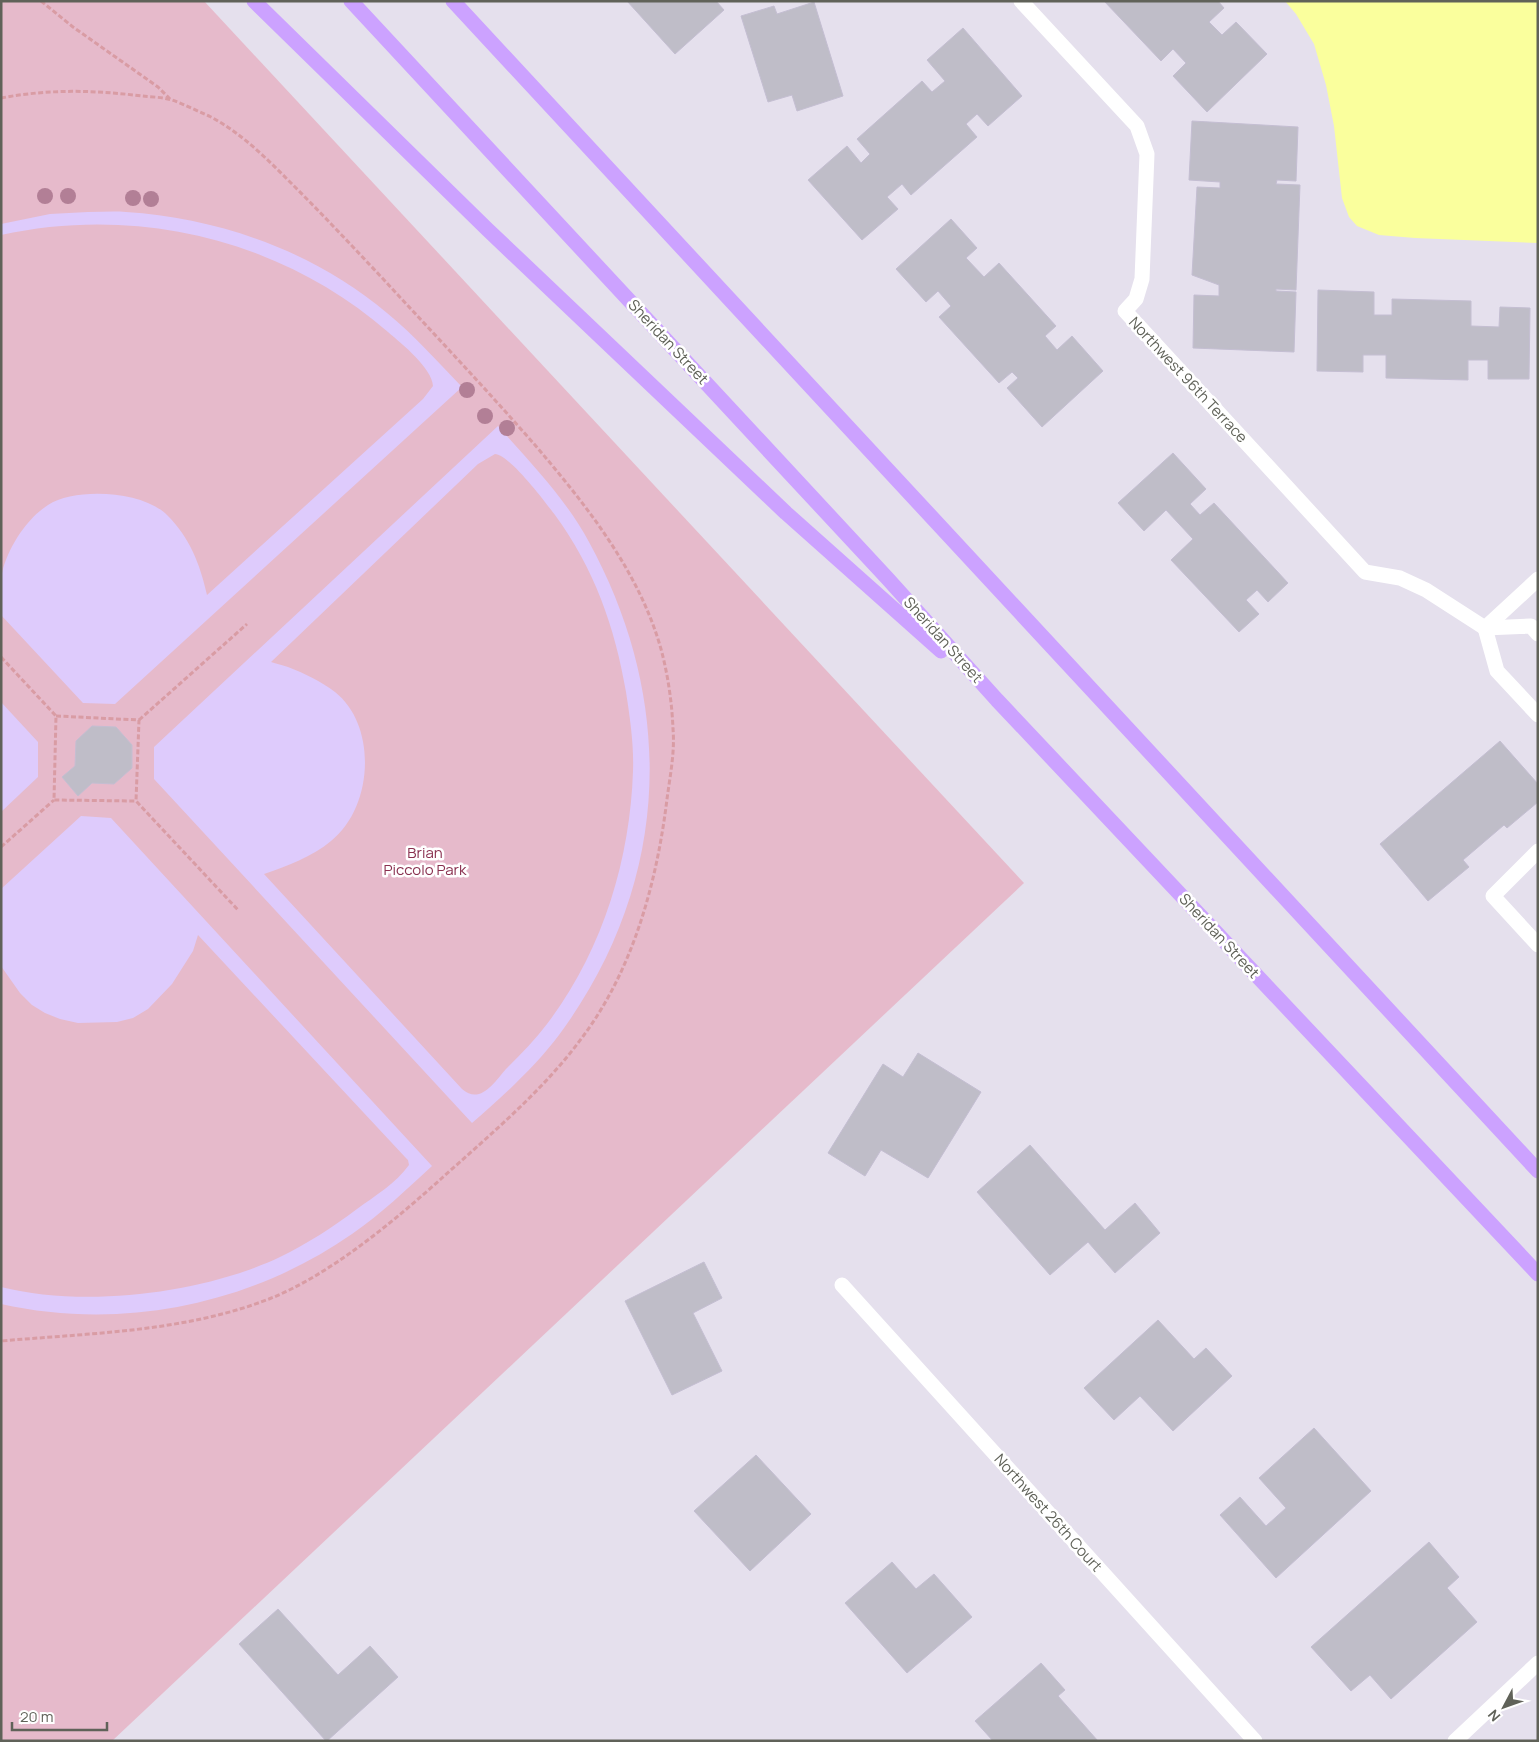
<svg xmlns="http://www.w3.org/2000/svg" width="1539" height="1742" font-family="Manrope,sans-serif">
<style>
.green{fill:#e6bacb}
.sand{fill:#decbfc;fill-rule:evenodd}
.water{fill:#faff9d}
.building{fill:#bfbdc8;stroke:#c4bed2}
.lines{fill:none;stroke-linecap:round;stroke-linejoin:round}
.path{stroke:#d99ca4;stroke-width:3;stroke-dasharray:5 2.5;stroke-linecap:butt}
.minor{stroke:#fff;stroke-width:15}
.major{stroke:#cca2ff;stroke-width:15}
.tree{fill:#b27f96}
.labels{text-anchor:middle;stroke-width:5;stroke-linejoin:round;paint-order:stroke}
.street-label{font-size:15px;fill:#606259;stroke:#fff}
.park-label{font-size:15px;fill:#89304f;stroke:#fff}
</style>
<rect width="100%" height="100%" fill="#e5e0ed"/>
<polygon class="green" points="1,1 204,1 1024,883 112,1741 1,1741"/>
<g class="sand">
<path d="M 88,212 C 101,212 114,211 126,212 C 220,218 315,252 387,313 C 414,335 438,362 462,387 L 115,704 L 83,703 L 1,615 C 1,602 0,586 2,573 C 8,548 26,519 48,505 C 76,487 143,491 167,515 C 190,538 200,564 207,595 L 423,399 L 433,386 C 432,368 402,344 388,332 C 282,240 138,205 1,235 L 1,224 L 50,214 Z"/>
<path d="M 498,426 C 530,462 566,499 589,542 C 678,705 670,885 559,1035 C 536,1066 501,1098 472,1123 L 154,779 L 154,747 ZM 495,454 C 510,455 545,502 555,515 C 594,568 615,627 626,692 C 630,718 634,745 633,771 C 630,861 602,952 547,1024 C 535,1040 520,1055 506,1069 C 494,1083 480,1105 462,1089 L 264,874 C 287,866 312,857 331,841 C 373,808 378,726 335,692 C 322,682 304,673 288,667 C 283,665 276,664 271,662 L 478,464 Z"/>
<polygon points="1,702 38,742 38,777 1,812"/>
<path d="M 81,816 L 111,818 L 432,1166 C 407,1189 381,1214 352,1234 C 250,1305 122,1331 1,1304 L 1,1287 C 84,1308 202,1294 280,1257 C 307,1244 333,1227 357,1209 C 375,1196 396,1183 409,1165 L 408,1160 L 405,1157 L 198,935 L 193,951 L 172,984 L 148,1009 L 133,1018 L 117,1022 L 78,1023 L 60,1019 L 45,1013 L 32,1005 L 20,993 L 1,966 L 1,889 Z"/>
</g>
<polygon class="water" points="1285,1 1538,1 1538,243 1415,238 1379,235 1357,226 1349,217 1342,198 1334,126 1326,85 1314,44 1296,14"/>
<g class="building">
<polygon points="627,1 716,1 724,10 675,54"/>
<polygon points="1104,1 1218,1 1224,8 1209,22 1222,35 1236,22 1267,54 1207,112 1173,76 1186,63 1173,49 1161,61"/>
<polygon points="814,2 843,96 797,111 792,95 768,102 741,16 774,6 777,14"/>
<polygon points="963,28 1022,96 988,126 977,114 966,124 977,137 911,195 902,184 887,197 898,209 862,240 808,180 847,146 861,163 870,154 857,139 922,81 932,92 945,81 927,60"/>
<polygon points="1192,121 1298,127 1296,181 1277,180 1276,184 1300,185 1296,290 1276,289 1276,291 1296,292 1294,352 1193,348 1194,295 1219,296 1219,285 1192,275 1197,187 1220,188 1220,182 1189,180"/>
<polygon points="951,219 977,248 966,258 984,277 999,263 1056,326 1045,336 1057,350 1072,336 1103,371 1042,427 1007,388 1018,378 1012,372 999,383 939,317 951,306 938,291 926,302 896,269"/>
<polygon points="1318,290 1374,292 1374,315 1392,315 1392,299 1471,301 1471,326 1499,327 1500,307 1530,308 1529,379 1488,379 1488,360 1468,360 1468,380 1386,378 1386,355 1363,355 1363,372 1317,371"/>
<polygon points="1173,453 1206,489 1190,504 1200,515 1214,503 1288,583 1268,602 1257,590 1246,600 1259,614 1239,632 1171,560 1193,539 1166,510 1144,531 1118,503"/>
<polygon points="92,726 116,727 132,745 132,768 114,784 92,783 78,796 62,777 75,766 76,741"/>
<polygon points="1500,741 1538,784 1538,802 1507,828 1504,825 1463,860 1469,867 1428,901 1380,844"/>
<polygon points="918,1053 981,1092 928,1178 881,1150 865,1176 828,1153 883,1064 903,1077"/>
<polygon points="1030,1145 1105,1230 1135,1203 1160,1233 1115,1273 1088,1242 1050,1275 977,1192"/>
<polygon points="704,1262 722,1298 693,1313 722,1371 672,1395 625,1301"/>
<polygon points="1158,1320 1194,1359 1206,1348 1232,1376 1173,1431 1140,1396 1114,1420 1084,1388"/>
<polygon points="1314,1428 1371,1491 1276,1578 1220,1515 1240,1497 1266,1526 1286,1508 1259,1478"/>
<polygon points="756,1455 811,1514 750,1571 694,1511"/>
<polygon points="1429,1542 1459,1577 1447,1588 1477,1622 1391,1699 1370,1675 1351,1691 1311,1647"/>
<polygon points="892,1562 916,1589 934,1574 972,1617 907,1673 845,1603"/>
<polygon points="278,1609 338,1675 370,1646 398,1677 327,1741 326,1741 239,1644"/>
<polygon points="1041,1663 1065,1690 1058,1696 1098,1741 993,1741 975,1721"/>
</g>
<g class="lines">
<g class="path">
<polyline points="41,1 73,27 158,87 170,99"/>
<path d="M 1,98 C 49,89 94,90 142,96 C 151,97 162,97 172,100 C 184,104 197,111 209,116 C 242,133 268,160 294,186 C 325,217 355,249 385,281 C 435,335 486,389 535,445 C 586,505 639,571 661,649 C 668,675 672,703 673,729 C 675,752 670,776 667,799 C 657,881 634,967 584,1035 C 545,1089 492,1133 442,1178 C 394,1221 330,1275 269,1299 C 184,1332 91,1333 1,1341"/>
<polyline points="1,657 56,716 54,800 136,801 238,910"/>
<polyline points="56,716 139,720 136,801"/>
<polyline points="139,720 247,624"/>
<polyline points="1,847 54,800"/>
</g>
<g class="minor">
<polyline points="1021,1 1137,126 1147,154 1142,279 1136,299 1125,311 1365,572 1400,578 1426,590 1485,628"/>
<polyline points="1485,628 1497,671 1538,715"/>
<polyline points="1485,628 1538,579"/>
<polyline points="1485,628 1531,626 1538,634"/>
<polyline points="1538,851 1493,896 1538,945"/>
<polyline points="842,1285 1255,1741"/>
<polyline points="1455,1741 1538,1663"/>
</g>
<g class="major">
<polyline points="254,1 488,230 786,513 941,651"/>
<polyline points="351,1 888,579 997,700 1538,1274"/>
<polyline points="453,1 1538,1171"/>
</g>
</g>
<g class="tree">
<circle cx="45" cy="196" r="8"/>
<circle cx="68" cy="196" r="8"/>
<circle cx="133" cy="198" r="8"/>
<circle cx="151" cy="199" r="8"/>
<circle cx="467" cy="390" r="8"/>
<circle cx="485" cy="416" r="8"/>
<circle cx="507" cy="428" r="8"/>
</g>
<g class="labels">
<g class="street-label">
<text transform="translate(668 342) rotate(47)" y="5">Sheridan Street</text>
<text transform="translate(1188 380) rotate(47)" y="5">Northwest 96th Terrace</text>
<text transform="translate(943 640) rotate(48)" y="5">Sheridan Street</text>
<text transform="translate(1219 936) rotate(47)" y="5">Sheridan Street</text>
<text transform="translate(1048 1513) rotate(48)" y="5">Northwest 26th Court</text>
</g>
<g class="park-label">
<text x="425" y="858">Brian<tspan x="425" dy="17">Piccolo Park</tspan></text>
</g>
</g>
<rect width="1539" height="1742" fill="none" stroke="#606259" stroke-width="5"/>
<g transform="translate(1504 1707) rotate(229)" stroke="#ffffff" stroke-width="4" paint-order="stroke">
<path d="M0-4L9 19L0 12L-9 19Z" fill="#606259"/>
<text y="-8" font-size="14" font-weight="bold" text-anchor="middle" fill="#606259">N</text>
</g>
<path d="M12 1722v8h95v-8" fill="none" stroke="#606259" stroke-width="2.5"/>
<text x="20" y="1722" font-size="15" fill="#606259" stroke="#ffffff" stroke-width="4" paint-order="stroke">20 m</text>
</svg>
